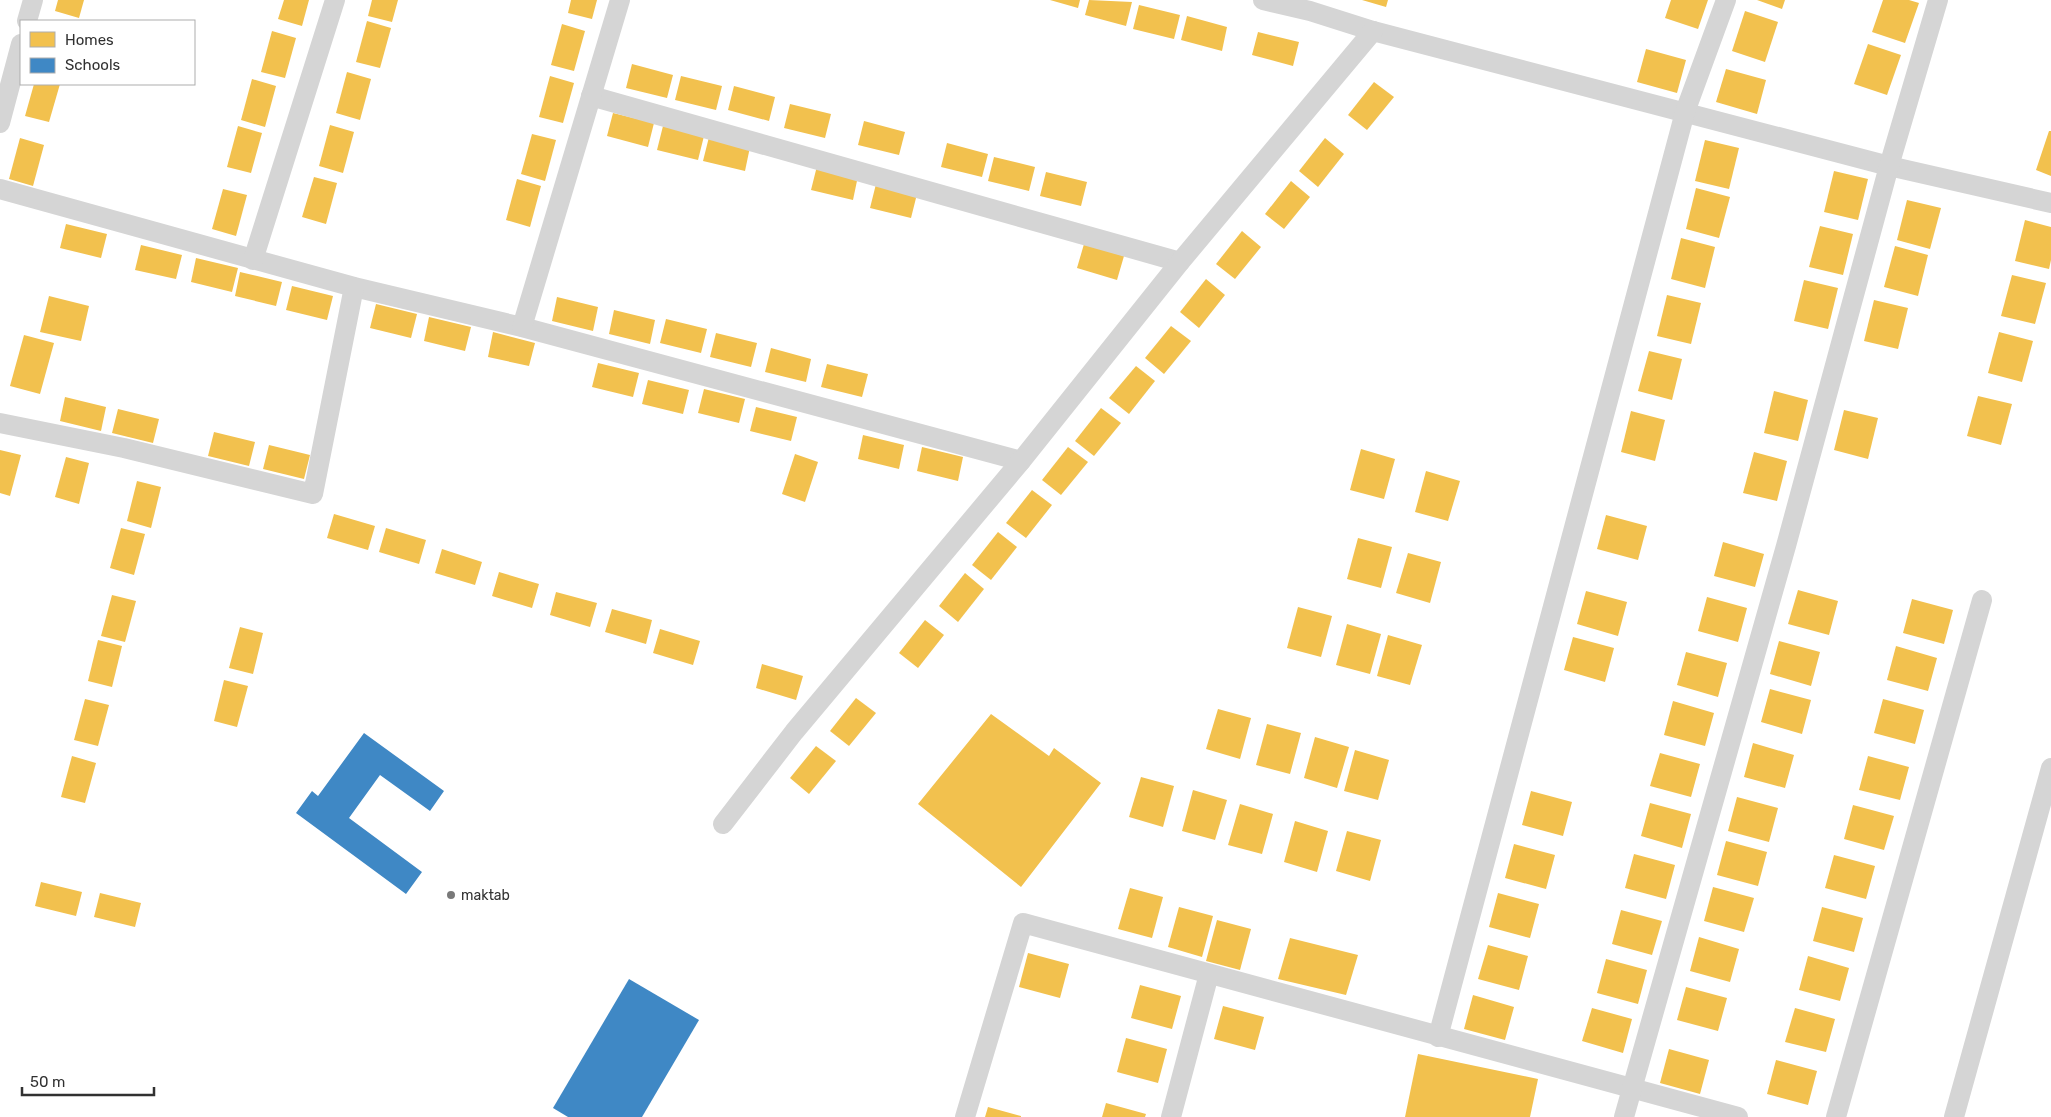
<svg xmlns="http://www.w3.org/2000/svg" width="2051" height="1117" font-family="Rubik,sans-serif">
<style>
.homes{fill:#f2c14e}
.schools{fill:#3f88c5}
.lines{fill:none;stroke-linecap:round;stroke-linejoin:round}
.minor{stroke:#d5d5d5;stroke-width:20}
.poi-dot{fill:#797979;stroke:#fff;stroke-width:2}
.labels{text-anchor:middle;stroke-width:5;stroke-linejoin:round;paint-order:stroke}
.poi-label{font-size:14px;fill:#313131;stroke:#fff;text-anchor:start}
</style>
<rect width="100%" height="100%" fill="#fff"/>
<g class="homes">
<polygon points="58,0 84,0 79,18 55,11"/>
<polygon points="284,0 309,0 302,26 278,19"/>
<polygon points="372,0 398,0 392,22 368,16"/>
<polygon points="571,0 597,0 592,19 568,13"/>
<polygon points="1050,0 1080,0 1078,8"/>
<polygon points="1089,0 1132,2 1126,26 1085,15"/>
<polygon points="1362,0 1388,0 1386,7"/>
<polygon points="1671,0 1708,0 1698,29 1665,18"/>
<polygon points="1757,0 1785,0 1782,9"/>
<polygon points="1883,0 1909,0 1919,3 1905,43 1872,32"/>
<polygon points="1139,5 1180,15 1174,39 1133,29"/>
<polygon points="1745,11 1778,22 1765,62 1732,51"/>
<polygon points="1187,16 1227,27 1222,51 1181,40"/>
<polygon points="367,21 391,28 380,68 356,62"/>
<polygon points="562,24 585,31 574,71 551,65"/>
<polygon points="272,31 296,38 285,78 261,72"/>
<polygon points="1258,32 1299,42 1293,66 1252,55"/>
<polygon points="1868,44 1901,55 1887,95 1854,84"/>
<polygon points="1646,49 1686,60 1677,93 1637,82"/>
<polygon points="632,64 673,75 667,98 626,88"/>
<polygon points="1726,69 1766,80 1757,114 1716,102"/>
<polygon points="347,72 371,79 360,120 336,113"/>
<polygon points="550,76 574,83 563,123 539,117"/>
<polygon points="681,76 722,86 716,110 675,100"/>
<polygon points="252,79 276,86 265,127 241,120"/>
<polygon points="1374,82 1394,97 1367,130 1348,115"/>
<polygon points="34,84 60,84 49,122 25,116"/>
<polygon points="734,86 775,97 769,121 728,110"/>
<polygon points="790,104 831,114 825,138 784,128"/>
<polygon points="613,113 654,123 648,147 607,136"/>
<polygon points="864,121 905,132 899,155 858,145"/>
<polygon points="330,125 354,132 343,173 319,166"/>
<polygon points="238,126 262,133 251,173 227,167"/>
<polygon points="663,126 704,136 698,160 657,150"/>
<polygon points="2049,131 2051,131 2051,176 2036,170"/>
<polygon points="532,134 556,140 545,181 521,174"/>
<polygon points="709,137 750,147 745,171 703,161"/>
<polygon points="20,138 44,145 33,186 9,179"/>
<polygon points="1325,138 1344,154 1318,187 1299,171"/>
<polygon points="1705,140 1739,148 1729,189 1695,181"/>
<polygon points="947,143 988,154 982,177 941,167"/>
<polygon points="994,157 1035,167 1029,191 988,181"/>
<polygon points="817,166 858,176 853,200 811,190"/>
<polygon points="1834,171 1868,179 1858,220 1824,212"/>
<polygon points="1046,172 1087,182 1081,206 1040,196"/>
<polygon points="314,177 337,183 326,224 302,217"/>
<polygon points="517,179 541,186 530,227 506,220"/>
<polygon points="1291,181 1310,197 1284,229 1265,214"/>
<polygon points="876,184 917,194 911,218 870,208"/>
<polygon points="1696,188 1730,197 1719,238 1686,229"/>
<polygon points="223,189 247,195 236,236 212,229"/>
<polygon points="1907,200 1941,208 1930,249 1897,240"/>
<polygon points="2025,220 2051,227 2051,260 2049,269 2015,261"/>
<polygon points="66,224 107,234 101,258 60,248"/>
<polygon points="1820,226 1853,234 1843,275 1809,267"/>
<polygon points="1242,231 1261,247 1235,279 1216,264"/>
<polygon points="1681,238 1715,247 1705,288 1671,279"/>
<polygon points="1084,244 1124,256 1117,280 1077,268"/>
<polygon points="141,245 182,255 176,279 135,270"/>
<polygon points="1895,246 1928,255 1918,296 1884,287"/>
<polygon points="196,258 238,268 232,292 191,282"/>
<polygon points="240,272 282,282 276,306 235,296"/>
<polygon points="2012,275 2046,283 2035,324 2001,316"/>
<polygon points="1206,279 1225,295 1199,328 1180,312"/>
<polygon points="1804,280 1838,288 1828,329 1794,321"/>
<polygon points="292,286 333,296 327,320 286,310"/>
<polygon points="1667,295 1701,303 1691,344 1657,336"/>
<polygon points="49,296 89,306 81,341 40,332"/>
<polygon points="557,297 598,307 593,331 552,321"/>
<polygon points="1874,300 1908,308 1898,349 1864,341"/>
<polygon points="376,304 417,314 411,338 370,328"/>
<polygon points="614,310 655,320 650,344 609,334"/>
<polygon points="429,317 471,327 465,351 424,341"/>
<polygon points="666,319 707,329 701,353 660,343"/>
<polygon points="1171,326 1191,341 1164,374 1145,358"/>
<polygon points="493,332 535,343 529,366 488,357"/>
<polygon points="1999,332 2033,341 2022,382 1988,373"/>
<polygon points="716,333 757,343 751,367 710,357"/>
<polygon points="24,335 54,343 40,394 10,386"/>
<polygon points="771,348 811,359 806,382 765,372"/>
<polygon points="1649,351 1682,359 1672,400 1638,391"/>
<polygon points="598,363 639,373 633,397 592,387"/>
<polygon points="827,364 868,374 862,397 821,387"/>
<polygon points="1136,366 1155,381 1129,414 1109,398"/>
<polygon points="648,380 689,390 683,414 642,404"/>
<polygon points="704,389 745,399 739,423 698,413"/>
<polygon points="1774,391 1808,400 1798,441 1764,433"/>
<polygon points="1978,396 2012,404 2001,445 1967,436"/>
<polygon points="65,397 106,407 101,431 60,421"/>
<polygon points="756,407 797,417 791,441 750,431"/>
<polygon points="1101,408 1121,423 1094,456 1075,441"/>
<polygon points="118,409 159,419 153,443 112,433"/>
<polygon points="1844,410 1878,418 1868,459 1834,450"/>
<polygon points="1631,411 1665,420 1655,461 1621,452"/>
<polygon points="214,432 255,442 249,466 208,456"/>
<polygon points="863,435 904,445 899,469 858,459"/>
<polygon points="269,445 310,455 304,479 263,469"/>
<polygon points="922,447 963,457 958,481 917,471"/>
<polygon points="1068,447 1088,462 1061,495 1042,480"/>
<polygon points="1361,449 1395,459 1384,499 1350,490"/>
<polygon points="0,450 21,455 10,496 0,493"/>
<polygon points="1754,452 1787,461 1777,501 1743,493"/>
<polygon points="795,454 818,462 805,502 782,494"/>
<polygon points="66,457 89,463 79,504 55,497"/>
<polygon points="1426,471 1460,481 1448,521 1415,512"/>
<polygon points="137,481 161,487 151,528 127,521"/>
<polygon points="1032,490 1052,505 1026,538 1006,523"/>
<polygon points="334,514 375,526 368,550 327,538"/>
<polygon points="1606,515 1647,526 1638,560 1597,549"/>
<polygon points="121,528 145,534 134,575 110,568"/>
<polygon points="386,528 426,540 419,564 379,552"/>
<polygon points="998,532 1017,547 991,580 972,565"/>
<polygon points="1358,538 1392,547 1381,588 1347,579"/>
<polygon points="1723,542 1764,554 1755,587 1714,576"/>
<polygon points="442,549 482,562 475,585 435,573"/>
<polygon points="1408,553 1441,562 1430,603 1396,593"/>
<polygon points="499,572 539,584 532,608 492,596"/>
<polygon points="965,573 984,589 958,622 939,606"/>
<polygon points="1798,590 1838,601 1829,635 1788,624"/>
<polygon points="1586,591 1627,602 1618,636 1577,624"/>
<polygon points="556,592 597,603 590,627 550,615"/>
<polygon points="112,595 136,601 125,642 101,636"/>
<polygon points="1707,597 1747,608 1738,642 1698,631"/>
<polygon points="1912,599 1953,610 1944,644 1903,633"/>
<polygon points="1298,607 1332,616 1321,657 1287,648"/>
<polygon points="612,609 652,620 646,644 605,632"/>
<polygon points="925,620 944,635 918,668 899,653"/>
<polygon points="1347,624 1381,634 1370,674 1336,665"/>
<polygon points="240,627 263,633 253,674 229,668"/>
<polygon points="660,629 700,641 693,665 653,653"/>
<polygon points="1388,635 1422,645 1410,685 1377,676"/>
<polygon points="1573,637 1614,648 1605,682 1564,670"/>
<polygon points="98,640 122,646 112,687 88,681"/>
<polygon points="1779,641 1820,652 1811,686 1770,674"/>
<polygon points="1896,646 1937,658 1928,691 1887,680"/>
<polygon points="1686,652 1727,663 1718,697 1677,685"/>
<polygon points="762,664 803,676 796,700 756,688"/>
<polygon points="224,680 248,686 237,727 214,721"/>
<polygon points="1770,689 1811,700 1802,734 1761,722"/>
<polygon points="856,698 876,713 849,746 830,731"/>
<polygon points="85,699 109,705 98,746 74,740"/>
<polygon points="1883,699 1924,710 1915,744 1874,733"/>
<polygon points="1673,701 1714,713 1705,746 1664,735"/>
<polygon points="1218,709 1251,718 1240,759 1206,749"/>
<polygon points="991,714 1049,756 1054,748 1101,783 1021,887 918,804"/>
<polygon points="1267,724 1301,733 1290,774 1256,765"/>
<polygon points="1315,737 1349,747 1337,788 1304,778"/>
<polygon points="1753,743 1794,755 1785,788 1744,777"/>
<polygon points="816,746 836,761 809,794 790,778"/>
<polygon points="1355,750 1389,760 1378,800 1344,791"/>
<polygon points="1660,753 1700,764 1691,797 1650,786"/>
<polygon points="72,756 96,763 85,803 61,797"/>
<polygon points="1868,756 1909,767 1900,800 1859,790"/>
<polygon points="1141,777 1174,786 1163,827 1129,817"/>
<polygon points="1193,790 1227,800 1215,840 1182,831"/>
<polygon points="1531,791 1572,802 1563,836 1522,825"/>
<polygon points="1737,797 1778,808 1769,842 1728,831"/>
<polygon points="1650,803 1691,814 1682,848 1641,836"/>
<polygon points="1240,804 1273,814 1262,854 1228,845"/>
<polygon points="1853,805 1894,816 1884,850 1844,839"/>
<polygon points="1295,821 1328,831 1317,872 1284,862"/>
<polygon points="1347,831 1381,840 1370,881 1336,871"/>
<polygon points="1726,841 1767,852 1758,886 1717,875"/>
<polygon points="1514,844 1555,855 1546,889 1505,878"/>
<polygon points="1634,854 1675,865 1666,899 1625,888"/>
<polygon points="1834,855 1875,866 1866,899 1825,888"/>
<polygon points="41,882 82,892 76,916 35,906"/>
<polygon points="1713,887 1754,898 1744,932 1704,921"/>
<polygon points="1130,888 1163,897 1152,938 1118,929"/>
<polygon points="100,893 141,903 135,927 94,917"/>
<polygon points="1498,893 1539,904 1530,938 1489,927"/>
<polygon points="1179,907 1213,916 1202,957 1168,947"/>
<polygon points="1822,907 1863,918 1854,952 1813,941"/>
<polygon points="1621,910 1662,921 1652,955 1612,944"/>
<polygon points="1217,920 1251,929 1240,970 1206,961"/>
<polygon points="1699,937 1739,949 1730,982 1690,971"/>
<polygon points="1290,938 1358,955 1346,995 1278,979"/>
<polygon points="1488,945 1528,956 1519,990 1478,979"/>
<polygon points="1028,953 1069,964 1060,998 1019,987"/>
<polygon points="1808,956 1849,968 1840,1001 1799,990"/>
<polygon points="1606,959 1647,970 1638,1004 1597,993"/>
<polygon points="1140,985 1181,996 1172,1029 1131,1018"/>
<polygon points="1686,987 1727,998 1718,1031 1677,1020"/>
<polygon points="1473,995 1514,1007 1505,1040 1464,1029"/>
<polygon points="1223,1006 1264,1017 1255,1050 1214,1039"/>
<polygon points="1592,1008 1632,1019 1623,1053 1582,1041"/>
<polygon points="1795,1008 1835,1019 1826,1052 1785,1042"/>
<polygon points="1126,1038 1167,1049 1158,1083 1117,1072"/>
<polygon points="1669,1049 1709,1060 1700,1094 1660,1083"/>
<polygon points="1418,1054 1538,1079 1530,1117 1405,1117"/>
<polygon points="1776,1060 1817,1071 1808,1105 1767,1094"/>
<polygon points="1106,1103 1146,1114 1145,1117 1102,1117"/>
<polygon points="988,1107 1021,1116 1021,1117 985,1117"/>
</g>
<g class="schools">
<polygon points="364,733 444,791 430,811 380,775 349,818 422,872 406,894 296,813 312,791 318,796"/>
<polygon points="629,979 699,1020 642,1117 568,1117 553,1108"/>
</g>
<g class="lines">
<g class="minor">
<polyline points="1263,0 1310,11 1373,31 1889,166 2051,203"/>
<polyline points="27,21 33,0"/>
<polyline points="591,96 1180,262"/>
<polyline points="0,123 21,44"/>
<polyline points="0,189 354,287 522,327 1021,461"/>
<polyline points="253,260 335,0"/>
<polyline points="522,327 620,0"/>
<polyline points="0,423 124,448 313,494 354,287"/>
<polyline points="723,824 794,732 1021,461 1180,262 1373,31"/>
<polyline points="1438,1037 1685,112 1726,0"/>
<polyline points="965,1117 1023,923 1738,1117"/>
<polyline points="1171,1117 1209,974"/>
<polyline points="1624,1117 1786,546 1889,166 1938,0"/>
<polyline points="1836,1117 1982,600"/>
<polyline points="1954,1117 2051,768"/>
</g>
</g>
<circle class="poi-dot" cx="451" cy="895" r="5"/>
<g class="labels">
<g class="poi-label">
<text x="461" y="900">maktab</text>
</g>
</g>
<rect x="20" y="20" width="175" height="65" fill="#ffffff" stroke="#adadad"/>
<rect x="30" y="32" width="25" height="15" fill="#f2c14e" stroke="#adadad"/>
<text x="65" y="45" font-size="15" fill="#313131">Homes</text>
<rect x="30" y="58" width="25" height="15" fill="#3f88c5" stroke="#adadad"/>
<text x="65" y="70" font-size="15" fill="#313131">Schools</text>
<path d="M22 1087v8h132v-8" fill="none" stroke="#313131" stroke-width="2.5"/>
<text x="30" y="1087" font-size="15" fill="#313131" stroke="#ffffff" stroke-width="4" paint-order="stroke">50 m</text>
</svg>
